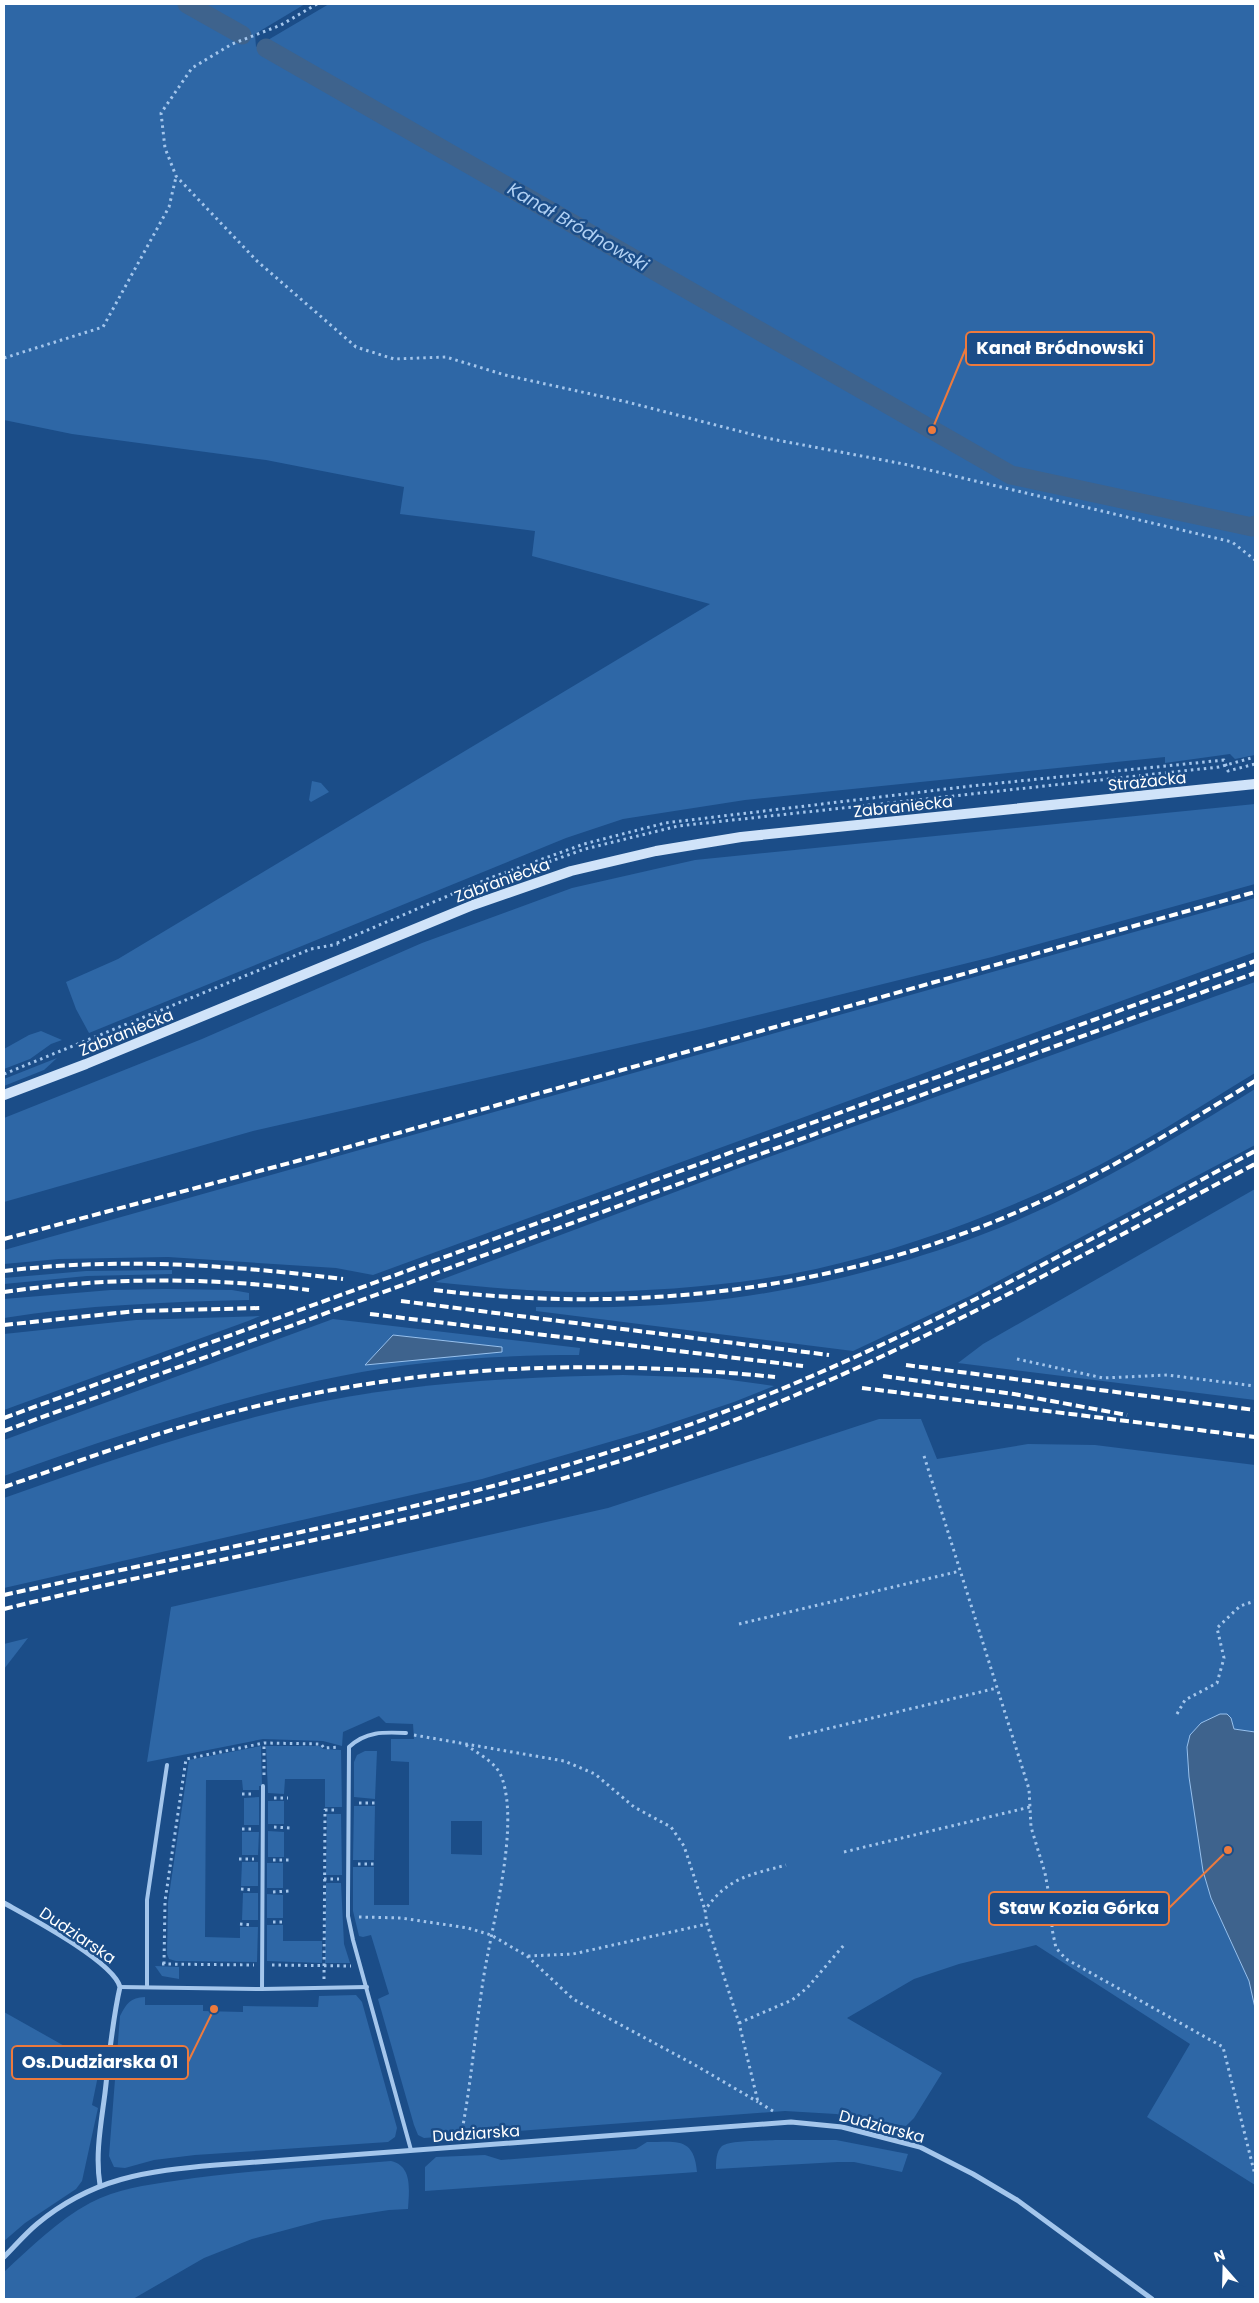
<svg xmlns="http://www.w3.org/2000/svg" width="1259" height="2303" font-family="Poppins,sans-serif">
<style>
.green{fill:#2e67a6;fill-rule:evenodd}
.water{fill:#3e638d;stroke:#97c1ee}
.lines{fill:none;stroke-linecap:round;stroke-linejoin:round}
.canal{stroke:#3e638d;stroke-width:19}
.path{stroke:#a4c6ec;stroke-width:3;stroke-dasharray:2.5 4;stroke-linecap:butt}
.lane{stroke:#a4c6ec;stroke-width:4}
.street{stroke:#a4c6ec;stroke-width:5}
.secondary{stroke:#d0e3f9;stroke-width:10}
.rail{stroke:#fff;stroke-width:4;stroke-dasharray:9 4;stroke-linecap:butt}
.labels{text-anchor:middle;stroke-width:5;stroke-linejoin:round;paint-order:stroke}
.street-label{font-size:16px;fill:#fff;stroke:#1b4d88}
.water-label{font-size:18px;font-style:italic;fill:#b0d0f3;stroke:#1b4d88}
.leader{fill:none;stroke:#ed7a3d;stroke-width:2}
.callout-dot{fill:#ed7a3d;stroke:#1b4d88;stroke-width:2}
.callout{fill:#1b4d88;stroke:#ed7a3d;stroke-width:2}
.callout-label{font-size:18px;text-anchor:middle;font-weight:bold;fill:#fff}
</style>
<rect width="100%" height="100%" fill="#1b4d88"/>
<g class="green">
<polygon points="4,4 305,4 255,34 256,47 329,4 1255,4 1255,755 1235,759 1230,754 1165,763 1165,757 745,800 623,819 566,838 89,1033 76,1009 66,982 118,959 710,604 532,556 535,531 400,514 404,487 266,460 72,434 4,420"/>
<polygon points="312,781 321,783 329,792 311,802 309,800"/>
<polygon points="1255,804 1255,884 992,957 701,1029 253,1131 4,1202 4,1118 202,1039 422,943 572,888 695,860"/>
<polygon points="1255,898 1255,952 373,1275 336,1268 168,1257 59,1259 4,1264 4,1250"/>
<path d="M 1255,982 L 1255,1073 C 1196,1109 1137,1148 1075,1177 C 992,1216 905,1249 816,1269 C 740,1285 661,1291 583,1292 C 534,1292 484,1287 435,1282 L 755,1162 Z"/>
<polygon points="41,1031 62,1040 51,1044 30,1059 4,1069 4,1049 29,1035"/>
<polygon points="57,1058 44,1070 4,1086 4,1079"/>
<path d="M 1255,1089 L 1255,1145 L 970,1296 L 853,1351 L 536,1311 L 536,1307 C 571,1307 605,1308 640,1306 C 753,1302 876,1275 981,1235 C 1078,1198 1167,1143 1255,1089 Z"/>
<polygon points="1255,1189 1255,1400 958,1363 983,1344"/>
<polygon points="172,1270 172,1274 87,1276 4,1284 4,1278 86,1271"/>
<path d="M 166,1289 L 232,1290 L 249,1293 L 249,1300 C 166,1302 85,1305 4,1318 L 4,1299 L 111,1290 Z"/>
<polygon points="260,1316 248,1321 4,1410 4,1334 136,1320"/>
<path d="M 333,1319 L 580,1348 L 579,1355 C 500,1355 419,1360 341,1376 C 226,1399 115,1436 4,1476 L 4,1440 ZM 393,1335 L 502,1347 L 366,1365 Z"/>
<path d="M 623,1375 L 716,1378 L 774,1386 L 734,1402 L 647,1431 L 482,1479 L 4,1588 L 4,1498 C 100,1464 196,1430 296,1407 C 404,1383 514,1377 623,1375 Z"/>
<path d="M 879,1419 L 921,1419 L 937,1459 L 1028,1444 L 1095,1445 L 1255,1465 L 1255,1732 L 1234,1729 L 1187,1747 L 1203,1871 L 1211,1898 L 1249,1981 L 1255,2008 L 1255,2185 L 1147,2117 L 1190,2044 L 1036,1945 L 959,1964 L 914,1979 L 847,2018 L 942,2073 L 914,2118 L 906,2126 L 836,2114 L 785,2111 L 424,2138 L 418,2135 L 414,2125 L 378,1999 L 389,1994 L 371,1935 L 363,1937 L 359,1936 L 353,1911 L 353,1867 L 374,1867 L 374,1905 L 409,1905 L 409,1762 L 391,1761 L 391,1739 L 414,1739 L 413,1724 L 386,1723 L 379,1716 L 343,1732 L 342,1746 L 323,1741 L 263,1739 L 147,1762 L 171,1607 L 608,1508 ZM 451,1821 L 482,1821 L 482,1855 L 451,1854 Z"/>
<polygon points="28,1638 4,1669 4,1644"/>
<polygon points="261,1746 262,1786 259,1786 259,1790 243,1790 242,1780 206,1780 205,1937 240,1938 240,1927 258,1927 257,1962 176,1961 169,1959 167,1954 168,1902 189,1760"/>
<polygon points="266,1746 319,1746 323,1749 341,1750 342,1807 325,1807 325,1779 285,1779 284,1794 268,1793"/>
<polygon points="365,1751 377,1751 375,1799 354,1797 354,1762 357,1755"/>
<polygon points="259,1797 259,1825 244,1825 244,1798"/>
<rect x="268" y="1801" width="16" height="23"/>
<polygon points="354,1806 375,1806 374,1860 353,1860"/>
<polygon points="327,1814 341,1814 342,1875 326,1875"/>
<polygon points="268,1831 284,1832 284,1857 268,1857"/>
<polygon points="242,1832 259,1832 258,1855 242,1855"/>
<polygon points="242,1862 258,1862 258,1886 241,1886"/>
<rect x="267" y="1863" width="16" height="25"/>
<polygon points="326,1883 341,1883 344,1944 350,1963 325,1963"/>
<polygon points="243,1893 258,1893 258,1920 242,1920"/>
<polygon points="267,1894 283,1895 283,1918 267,1918"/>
<polygon points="267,1925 283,1925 283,1941 322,1941 322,1963 267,1961"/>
<polygon points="155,1966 179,1967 179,1979 162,1976"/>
<path d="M 356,1995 L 362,2002 L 397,2128 L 395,2137 L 388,2142 L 195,2155 L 154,2160 L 125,2168 L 114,2167 L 109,2156 L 120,2016 C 127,2003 130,1998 145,1997 L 145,2005 L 203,2005 L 203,2011 L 243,2012 L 243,2006 L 318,2007 L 319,1996 Z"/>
<polygon points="4,2012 100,2066 92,2105 98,2108 82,2181 76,2189 25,2223 4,2241"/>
<path d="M 775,2140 L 836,2140 L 908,2154 L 902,2172 L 854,2162 L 838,2162 L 716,2169 C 716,2162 716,2151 722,2146 C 731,2140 763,2141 775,2140 Z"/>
<path d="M 647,2142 C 676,2142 694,2136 697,2172 L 425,2191 L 425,2167 L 436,2157 L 485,2155 L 501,2160 L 636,2149 Z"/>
<path d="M 391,2161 C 413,2166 409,2191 408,2209 L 389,2210 L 323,2220 L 252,2239 L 204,2258 L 133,2299 L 4,2299 L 4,2272 C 31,2247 57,2221 90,2203 C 116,2189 146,2185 174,2181 C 246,2170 319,2167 391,2161 Z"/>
</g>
<g class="water">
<polygon points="393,1335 502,1347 502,1352 365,1365"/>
<polygon points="1220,1714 1227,1714 1231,1718 1234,1729 1255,1732 1255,2008 1249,1981 1211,1898 1203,1871 1189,1777 1187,1747 1190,1735 1201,1723"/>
</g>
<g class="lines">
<g class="canal">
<polyline points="187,4 242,35"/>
<polyline points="266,48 1011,475 1252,527 1255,525"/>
</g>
<g class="path">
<polyline points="317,4 281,25 232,44 192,68 161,113 165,148 176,176 257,261 356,347 394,359 446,357 505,375 627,402 766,438 904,464 1232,542 1255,560"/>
<polyline points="4,358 103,327 169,207 176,177"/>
<polyline points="506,877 585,849 678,826 1219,767 1255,757"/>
<polyline points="337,943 490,878 584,844 665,823 971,786 1224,760 1228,771 1255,764"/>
<polyline points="87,1043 108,1038"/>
<polyline points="4,1074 311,949 338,944"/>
<polyline points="1017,1359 1103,1378 1167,1375 1255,1386"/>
<polyline points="924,1456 1029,1789 1031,1827 1045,1873 1052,1912 1052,1929 1056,1948 1066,1959 1223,2047 1255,2175"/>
<polyline points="739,1624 960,1571"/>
<polyline points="1177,1714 1185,1700 1217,1683 1224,1658 1217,1628 1240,1606 1255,1601"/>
<polyline points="414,1735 564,1761 595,1774 634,1807 671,1827 684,1846 705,1910"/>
<polyline points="789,1738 997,1688"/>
<polyline points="264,1775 264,1743"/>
<polyline points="242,1794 253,1794"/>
<polyline points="274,1798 288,1798"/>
<polyline points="359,1803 375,1803"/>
<polyline points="274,1827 290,1828"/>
<polyline points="242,1829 253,1829"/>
<polyline points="844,1852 1030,1807"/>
<polyline points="239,1859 254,1859"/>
<polyline points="273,1860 289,1860"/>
<polyline points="358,1864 374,1864"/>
<polyline points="324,1879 339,1879"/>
<polyline points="241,1889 252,1890"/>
<polyline points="273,1892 289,1891"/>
<polyline points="359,1917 401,1918 468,1928 491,1935 527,1956 573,1999 695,2065 758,2102"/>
<polyline points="273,1922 286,1922"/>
<polyline points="240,1924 252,1925"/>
<polyline points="528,1956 573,1954 707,1924"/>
<polyline points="162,1964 254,1965"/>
<polyline points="164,1964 165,1901 186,1759 264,1743 321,1744 324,1748 339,1747"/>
<polyline points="272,1965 351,1966"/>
<polyline points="324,1979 325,1810 338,1810"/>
<polyline points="739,2023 792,2000 807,1988 844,1945"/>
<path d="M 773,2111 L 758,2102 L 739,2023 L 707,1924 L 705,1910 C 728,1877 750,1875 786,1865"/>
<path d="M 461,2136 C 471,2085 475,2033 483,1981 C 491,1927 520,1829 502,1778 C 497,1763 479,1754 466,1745"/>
</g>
<g class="lane">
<path d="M 406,1733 C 384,1732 366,1731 349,1747 L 348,1899 L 348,1916 L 353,1940 L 411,2150"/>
<polyline points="147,1986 147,1900 167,1765"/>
<polyline points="120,1987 262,1989 367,1987"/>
<polyline points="262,1989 263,1786"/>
</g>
<g class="street">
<path d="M 4,1903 C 29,1917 113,1961 120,1987 C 112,2022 109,2058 105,2093 C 101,2124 95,2155 100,2185"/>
<path d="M 4,2257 C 15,2246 25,2234 37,2224 C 92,2178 146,2171 216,2165 L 791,2122 L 842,2127 L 920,2147 L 973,2174 L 1017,2200 L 1152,2299"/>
</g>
<polyline class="secondary" points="4,1095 86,1064 473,905 571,871 656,851 741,837 1255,784"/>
<g class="rail">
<polyline points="4,1239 327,1153 1255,892"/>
<path d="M 4,1271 C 118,1257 230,1265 343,1279"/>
<path d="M 434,1290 C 638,1315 847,1290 1035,1204 C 1112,1169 1183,1125 1255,1081"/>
<path d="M 4,1292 C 104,1277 209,1277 309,1290"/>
<polyline points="401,1301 829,1355"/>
<polyline points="370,1314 803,1366"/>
<polyline points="4,1325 136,1311 261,1308"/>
<polyline points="906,1365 1255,1410"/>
<polyline points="883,1376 1014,1394 1127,1415"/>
<polyline points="862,1388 1255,1437"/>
<polyline points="4,1418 1255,961"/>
<polyline points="4,1431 1255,973"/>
<path d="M 4,1487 C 85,1459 165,1429 249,1408 C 425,1364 595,1359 775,1377"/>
<path d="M 4,1595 C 235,1544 471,1505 694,1423 C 890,1352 1072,1249 1255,1151"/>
<path d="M 4,1609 C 221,1555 444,1522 656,1449 C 866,1377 1059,1267 1255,1164"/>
</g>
</g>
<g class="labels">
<g class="street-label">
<text transform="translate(1147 781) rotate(-6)" y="6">Strażacka</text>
<text transform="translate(903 806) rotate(-6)" y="6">Zabraniecka</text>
<text transform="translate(502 880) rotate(-20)" y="6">Zabraniecka</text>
<text transform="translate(126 1032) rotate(-22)" y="6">Zabraniecka</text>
<text transform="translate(78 1935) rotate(34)" y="6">Dudziarska</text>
<text transform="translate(882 2126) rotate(15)" y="6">Dudziarska</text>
<text transform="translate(476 2133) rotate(-4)" y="6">Dudziarska</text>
</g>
<g class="water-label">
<text transform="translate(578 227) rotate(30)" y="6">Kanał Bródnowski</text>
</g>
</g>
<path class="leader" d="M932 430L966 348M1228 1850L1169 1908M214 2009L188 2062"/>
<g class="callout-dot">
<circle cx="932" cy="430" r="5"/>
<circle cx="1228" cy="1850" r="5"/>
<circle cx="214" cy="2009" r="5"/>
</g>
<g class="callout">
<rect x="966" y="332" width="188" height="33" rx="5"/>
<rect x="989" y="1892" width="180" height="33" rx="5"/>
<rect x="12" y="2046" width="176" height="33" rx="5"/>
</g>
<g class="callout-label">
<text x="1060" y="354">Kanał Bródnowski</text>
<text x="1079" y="1914">Staw Kozia Górka</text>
<text x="100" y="2068">Os.Dudziarska 01</text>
</g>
<rect width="1259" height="2303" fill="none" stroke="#ffffff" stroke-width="10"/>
<g transform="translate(1224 2268) rotate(340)" stroke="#1b4d88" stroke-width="4" paint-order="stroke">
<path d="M0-4L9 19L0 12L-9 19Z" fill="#ffffff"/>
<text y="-8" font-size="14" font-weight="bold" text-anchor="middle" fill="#ffffff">N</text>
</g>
</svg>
